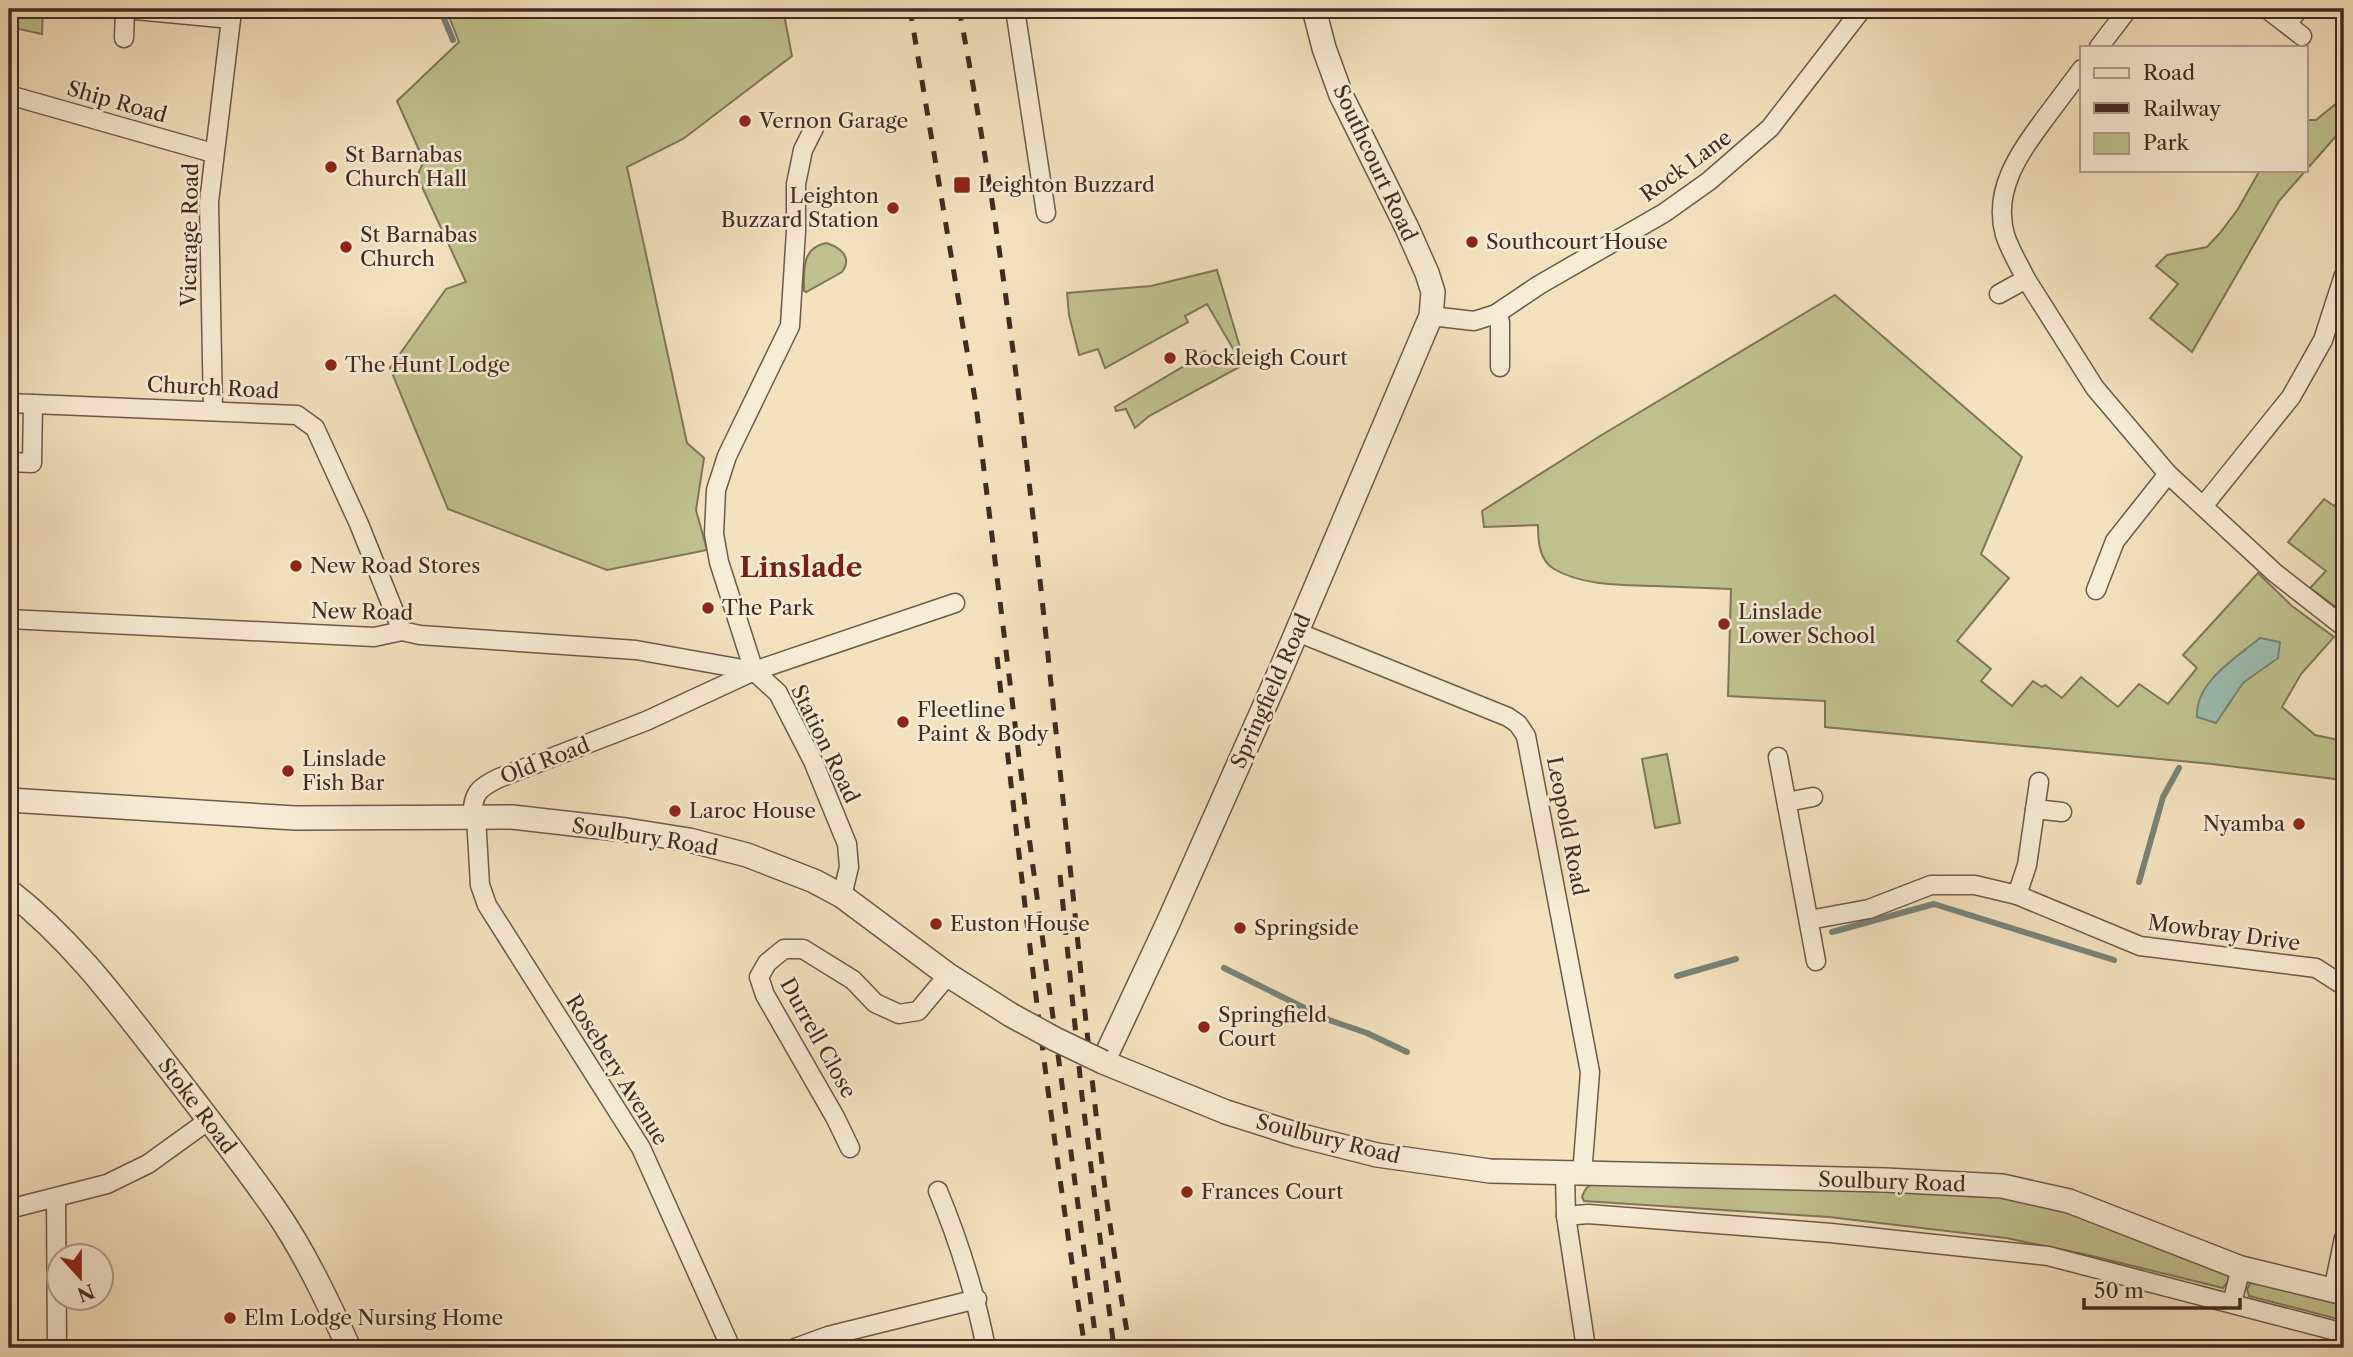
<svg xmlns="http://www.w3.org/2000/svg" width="2353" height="1357" font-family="'Libre Caslon Text',serif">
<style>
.green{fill:#bfc28e;stroke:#807658;stroke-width:2}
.water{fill:#9bbeb0;stroke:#778377;stroke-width:2}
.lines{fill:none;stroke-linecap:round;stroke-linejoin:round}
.stream{stroke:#778377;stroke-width:6}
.minor-casing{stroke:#6e5848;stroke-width:21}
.tertiary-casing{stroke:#6e5848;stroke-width:26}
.minor{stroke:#f7ecd5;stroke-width:18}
.tertiary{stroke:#f7ecd5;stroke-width:23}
.rail{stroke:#422a21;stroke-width:5;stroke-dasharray:12 12;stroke-linecap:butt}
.tertiary-bridge-casing{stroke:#6e5848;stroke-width:26;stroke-linecap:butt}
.tertiary-bridge{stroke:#f7ecd5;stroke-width:23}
.poi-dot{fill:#8f2418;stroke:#f7ecd5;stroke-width:2.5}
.labels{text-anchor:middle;stroke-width:5;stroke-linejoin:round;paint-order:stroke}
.street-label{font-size:21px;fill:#422a21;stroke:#f7ecd5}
.poi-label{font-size:21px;fill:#422a21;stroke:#f7ecd5;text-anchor:start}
.district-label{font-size:28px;font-weight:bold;fill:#7a1f14;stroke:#f7ecd5}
</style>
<rect width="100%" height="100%" fill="#f3e2be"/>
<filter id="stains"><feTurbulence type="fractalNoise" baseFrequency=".00286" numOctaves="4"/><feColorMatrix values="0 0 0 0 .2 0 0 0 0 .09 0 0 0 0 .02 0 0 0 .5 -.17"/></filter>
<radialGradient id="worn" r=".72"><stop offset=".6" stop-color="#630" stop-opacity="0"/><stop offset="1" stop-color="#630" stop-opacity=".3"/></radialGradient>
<g class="green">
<polygon points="9,9 43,9 42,34 9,27"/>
<polygon points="446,9 783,9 792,56 683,139 627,167 687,443 704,458 696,510 707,550 607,570 448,509 390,368 446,289 466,282 417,176 424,161 397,101 459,42"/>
<polygon points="2344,97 2344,127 2279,201 2192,352 2150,318 2178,284 2156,266 2167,255 2207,247 2220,233 2238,209 2260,170 2306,170 2306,120 2316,120"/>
<path d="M 826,243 C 840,247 853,257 842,272 L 806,292 L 804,291 C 804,271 801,248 826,243 Z"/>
<polygon points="1217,270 1245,364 1149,416 1135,428 1126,409 1116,411 1115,407 1199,357 1198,355 1205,351 1213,365 1217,367 1235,352 1207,304 1185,316 1188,322 1105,368 1098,349 1079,355 1069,315 1067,293 1151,286"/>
<path d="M 1835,295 L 2022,457 L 1981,554 L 2009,578 L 1957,641 L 1991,669 L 1981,681 L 2012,706 L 2033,681 L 2042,687 L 2045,685 L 2062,698 L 2081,677 L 2118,707 L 2139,684 L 2168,704 L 2197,668 L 2183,655 L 2258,573 L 2292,606 L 2334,637 L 2301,674 L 2282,707 L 2315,735 L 2344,741 L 2344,780 L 2212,764 L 1825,727 L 1825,701 L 1728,696 L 1731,589 C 1706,588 1680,587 1655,586 C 1622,585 1583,586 1554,569 C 1539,560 1538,541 1538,525 L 1484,527 L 1482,511 L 1600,436 Z"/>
<polygon points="2344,493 2344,613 2310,588 2326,571 2288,542 2324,499 2334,506"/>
<polygon points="1667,754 1680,823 1655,828 1642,759"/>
<path d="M 1596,1182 L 1849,1187 L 2000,1195 L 2086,1216 L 2229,1275 L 2228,1281 L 2223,1288 L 2088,1255 L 2006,1238 L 1829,1217 L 1584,1201 L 1582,1197 C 1585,1188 1588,1186 1596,1182 Z"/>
<polygon points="2254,1277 2344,1301 2344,1328 2337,1326 2338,1319 2249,1296 2247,1289"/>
</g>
<path class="water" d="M 2260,638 L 2280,642 L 2278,658 L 2243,683 L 2216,723 L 2197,717 C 2195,682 2236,658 2260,638 Z"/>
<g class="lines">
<g class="stream">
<polyline points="440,9 453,40"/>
<polyline points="2139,882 2163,797 2179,768"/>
<polyline points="1832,932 1934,904 2114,960"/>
<polyline points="1224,968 1329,1020 1367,1033 1407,1052"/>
<polyline points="1677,976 1736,959"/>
</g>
<g class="minor-casing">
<g id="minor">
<polyline points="125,9 231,19"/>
<polyline points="1015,9 1046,213"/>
<polyline points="2267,9 2302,36"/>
<polyline points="2287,24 2299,9"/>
<polyline points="124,38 125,10"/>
<polyline points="2099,47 2128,9"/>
<path d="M 2082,69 C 2070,85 2058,101 2046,117 C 2021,151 1992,189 2005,235 C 2010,250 2019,265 2026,279 L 2095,388 L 2168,474 L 2275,573 L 2344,627"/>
<polyline points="9,95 213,153"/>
<polyline points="814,128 803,150 796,184 796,231 790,326 727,456 716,490 714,534 719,562 754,671 778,693 813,761 847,844 849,867 842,896"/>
<polyline points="1999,294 2026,279"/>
<polyline points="1496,314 1500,322 1500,367"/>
<polyline points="1431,316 1474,321 1496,314 1539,285 1664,213 1709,181 1770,128 1862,9"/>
<polyline points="9,403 297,415 315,428 359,524 402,631"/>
<polyline points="213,411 209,202 231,19"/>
<polyline points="9,462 32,463 33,404"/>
<polyline points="2204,505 2291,397 2323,340 2344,275"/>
<polyline points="2096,590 2115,541 2168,474"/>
<polyline points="9,619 374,637 402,631 420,635 636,650 754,671"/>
<polyline points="1297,632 1508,717 1518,724 1526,736 1590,1072 1582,1175"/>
<polyline points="1778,757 1816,961"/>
<polyline points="1787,802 1813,797"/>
<polyline points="2035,809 2062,812"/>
<path d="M 472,817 C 473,793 478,788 499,778 L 646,721 L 754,671 L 955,603"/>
<polyline points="476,817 480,885 487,905 641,1148 731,1348"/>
<polyline points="2017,895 2027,865 2039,782"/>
<polyline points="1809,920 1869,909 1931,885 1975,885 2017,895 2140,946 2316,968 2344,986"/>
<polyline points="850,1148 835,1117 765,995 759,977 767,963 784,949 803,949 853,980 875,1003 899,1014 918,1011 948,975"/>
<polyline points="1565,1174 1566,1216 1586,1348"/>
<path d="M 938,1191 C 960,1244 975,1292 986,1348"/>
<polyline points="56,1199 57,1348"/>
<polyline points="9,1209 107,1184 148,1164 209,1120"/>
<polyline points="1566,1216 1588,1214 1831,1233 2048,1256 2344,1333"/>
<polyline points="2333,1291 2344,1238"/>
<polyline points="2232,1303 2241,1268"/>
<polyline points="795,1348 828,1336 977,1299"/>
</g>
</g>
<g class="tertiary-casing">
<g id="tertiary">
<polyline points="1314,9 1324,48 1341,95 1407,228 1427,273 1433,292 1431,316 1281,669 1168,923 1103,1062 1226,1112 1298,1135 1377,1155 1490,1171 1885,1180 2002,1186 2069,1201 2241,1268 2344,1293"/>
<polyline points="9,800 295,818 512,817 626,830 689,840 747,855 814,881 842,896 948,975 1011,1015"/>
<path d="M 9,891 C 71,939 117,1001 165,1063 C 202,1111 239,1158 274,1208 C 304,1251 327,1300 349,1348"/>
</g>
</g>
<use href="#minor" class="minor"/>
<use href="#tertiary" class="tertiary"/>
<g class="rail">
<polyline points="910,9 976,405 1026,814 1097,1348"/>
<path d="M 959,9 C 1016,304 1042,605 1074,904 C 1089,1052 1103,1202 1130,1348"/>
<path d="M 997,657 C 1022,888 1049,1119 1085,1348"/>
<polyline points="1060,875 1082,1096 1114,1348"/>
</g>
<g class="tertiary-bridge-casing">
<polyline id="tertiary-bridge" points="1011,1015 1055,1039 1103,1062"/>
</g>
<use href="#tertiary-bridge" class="tertiary-bridge"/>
</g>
<g class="poi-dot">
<circle cx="745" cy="121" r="7"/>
<circle cx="331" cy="167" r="7"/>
<rect x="953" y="176" width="18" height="18" rx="3.5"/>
<circle cx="893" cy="208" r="7"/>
<circle cx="1472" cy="242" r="7"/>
<circle cx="346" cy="247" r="7"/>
<circle cx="1170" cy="358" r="7"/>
<circle cx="331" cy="365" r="7"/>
<circle cx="296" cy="566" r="7"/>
<circle cx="708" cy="608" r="7"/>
<circle cx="1724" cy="624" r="7"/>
<circle cx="903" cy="722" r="7"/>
<circle cx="288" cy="771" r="7"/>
<circle cx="675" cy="811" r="7"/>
<circle cx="2299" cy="824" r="7"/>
<circle cx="936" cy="924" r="7"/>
<circle cx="1240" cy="928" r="7"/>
<circle cx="1204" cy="1027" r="7"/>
<circle cx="1187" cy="1192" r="7"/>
<circle cx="230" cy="1318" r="7"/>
</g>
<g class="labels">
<g class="street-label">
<text transform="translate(117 102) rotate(16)" y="7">Ship Road</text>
<text transform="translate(1375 163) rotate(65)" y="7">Southcourt Road</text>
<text transform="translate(1686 166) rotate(-36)" y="7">Rock Lane</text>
<text transform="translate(190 235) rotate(-89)" y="7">Vicarage Road</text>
<text transform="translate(213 388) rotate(3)" y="7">Church Road</text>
<text transform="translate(362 612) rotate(1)" y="7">New Road</text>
<text transform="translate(1271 691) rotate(-66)" y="7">Springfield Road</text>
<text transform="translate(825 744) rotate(64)" y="7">Station Road</text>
<text transform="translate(545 761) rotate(-21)" y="7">Old Road</text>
<text transform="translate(1567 826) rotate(79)" y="7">Leopold Road</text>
<text transform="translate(645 837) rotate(9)" y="7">Soulbury Road</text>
<text transform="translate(2224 933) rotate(8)" y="7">Mowbray Drive</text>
<text transform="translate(818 1038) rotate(61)" y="7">Durrell Close</text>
<text transform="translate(617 1070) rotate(58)" y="7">Rosebery Avenue</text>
<text transform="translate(197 1106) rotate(53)" y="7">Stoke Road</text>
<text transform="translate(1328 1139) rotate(14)" y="7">Soulbury Road</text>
<text transform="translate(1892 1182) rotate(2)" y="7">Soulbury Road</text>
</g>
<g class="poi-label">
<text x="759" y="128">Vernon Garage</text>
<text x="345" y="162">St Barnabas<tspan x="345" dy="24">Church Hall</tspan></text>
<text x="978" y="192">Leighton Buzzard</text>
<text x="879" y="203" text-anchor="end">Leighton<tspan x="879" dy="24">Buzzard Station</tspan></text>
<text x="360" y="242">St Barnabas<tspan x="360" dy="24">Church</tspan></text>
<text x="1486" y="249">Southcourt House</text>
<text x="1184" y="365">Rockleigh Court</text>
<text x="345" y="372">The Hunt Lodge</text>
<text x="310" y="573">New Road Stores</text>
<text x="722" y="615">The Park</text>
<text x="1738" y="619">Linslade<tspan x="1738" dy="24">Lower School</tspan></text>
<text x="917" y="717">Fleetline<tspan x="917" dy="24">Paint &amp; Body</tspan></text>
<text x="302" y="766">Linslade<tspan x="302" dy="24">Fish Bar</tspan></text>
<text x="689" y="818">Laroc House</text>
<text x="2285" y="831" text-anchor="end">Nyamba</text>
<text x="950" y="931">Euston House</text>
<text x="1254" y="935">Springside</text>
<text x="1218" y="1022">Springfield<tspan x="1218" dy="24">Court</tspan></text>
<text x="1201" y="1199">Frances Court</text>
<text x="244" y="1325">Elm Lodge Nursing Home</text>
</g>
<g class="district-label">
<text x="801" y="577">Linslade</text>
</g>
</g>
<rect width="2353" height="1357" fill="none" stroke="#f3e2be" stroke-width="35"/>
<rect x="10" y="10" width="2332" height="1336" fill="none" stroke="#422a21" stroke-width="3.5"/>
<rect x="18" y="18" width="2318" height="1322" fill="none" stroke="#422a21" stroke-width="2"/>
<rect x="2080" y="46" width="228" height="126" fill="#f7ecd5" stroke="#af9e8d" stroke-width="2"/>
<rect x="2094" y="68" width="35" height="10" fill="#f7ecd5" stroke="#af9e8d" stroke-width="2"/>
<text x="2143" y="80" font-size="21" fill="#422a21">Road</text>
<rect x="2094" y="103" width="35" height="10" fill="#422a21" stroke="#af9e8d" stroke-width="2"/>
<text x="2143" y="116" font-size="21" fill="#422a21">Railway</text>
<rect x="2094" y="133" width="35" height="21" fill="#bfc28e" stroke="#af9e8d" stroke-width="2"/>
<text x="2143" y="150" font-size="21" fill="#422a21">Park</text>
<g transform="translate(80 1277) rotate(159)"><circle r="33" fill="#f7ecd5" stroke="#af9e8d" stroke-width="2"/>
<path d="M0-5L12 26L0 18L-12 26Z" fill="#8f2418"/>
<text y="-10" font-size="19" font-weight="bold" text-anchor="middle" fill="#422a21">N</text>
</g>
<path d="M2084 1298v10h156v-10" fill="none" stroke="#422a21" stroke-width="3.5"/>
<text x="2094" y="1298" font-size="21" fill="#422a21" stroke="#f7ecd5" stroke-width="5" paint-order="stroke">50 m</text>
<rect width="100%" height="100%" filter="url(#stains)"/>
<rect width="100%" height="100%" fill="url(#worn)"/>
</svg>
